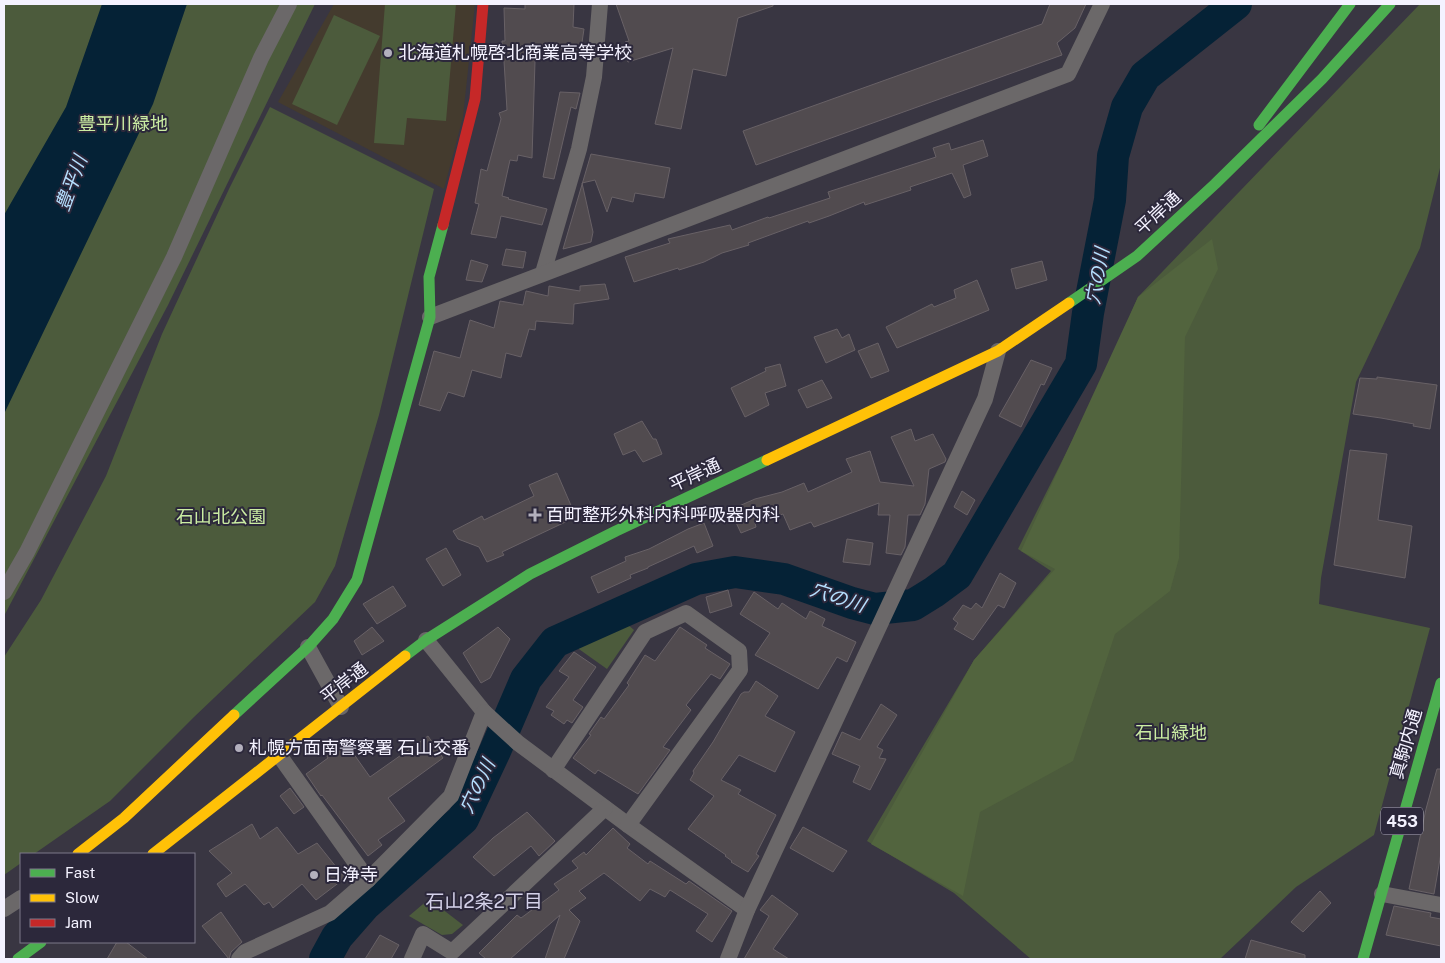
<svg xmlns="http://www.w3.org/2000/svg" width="1445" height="963" font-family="'Public Sans','Noto Sans JP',sans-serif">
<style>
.education{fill:#443b2e}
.green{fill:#4c5b3c}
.forest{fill:#52643e}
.water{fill:#052236}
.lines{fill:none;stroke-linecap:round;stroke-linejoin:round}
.river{stroke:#052236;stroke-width:32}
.building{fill:#514b4f;stroke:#686166}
.street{stroke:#6b6869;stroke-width:16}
.fast{stroke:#4caf50;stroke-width:11}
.slow{stroke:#ffc107;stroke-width:11}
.jam{stroke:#c62828;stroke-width:11}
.poi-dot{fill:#b3b0bd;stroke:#2c283b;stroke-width:2}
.labels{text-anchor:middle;stroke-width:4;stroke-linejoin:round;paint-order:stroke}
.shield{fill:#2c283b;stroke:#b8b5c4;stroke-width:1}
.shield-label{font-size:16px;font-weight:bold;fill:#f4f2ff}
.poi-label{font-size:18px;fill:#f4f2ff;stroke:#2c283b;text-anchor:start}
.park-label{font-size:18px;fill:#cbeda3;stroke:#2c283b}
.street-label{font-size:18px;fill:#f4f2ff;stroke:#2c283b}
.water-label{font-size:19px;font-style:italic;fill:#b6e0ff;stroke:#2c283b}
.neighbourhood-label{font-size:19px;fill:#d4d1e9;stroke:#2c283b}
</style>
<rect width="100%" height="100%" fill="#393642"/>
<polygon class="education" points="334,4 475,4 463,117 444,189 278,102"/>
<g class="green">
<polygon points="4,4 315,4 168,305 4,616"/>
<polygon points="385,4 456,4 446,121 407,118 404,145 374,143"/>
<polygon points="1420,4 1441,4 1441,164 1420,248 1356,382 1321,578 1319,604 1430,628 1374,835 1296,887 1220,959 1031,959 954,893 867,841 974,660 1051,571 1018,549 1100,385 1138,297"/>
<polygon points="334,15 380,36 337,125 292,104"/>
<polygon points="270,107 434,189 379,415 335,566 315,602 194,717 110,801 34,854 21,854 21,863 4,875 4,657 41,600 106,476 162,334 229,189"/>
<polygon points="627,624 634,630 607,669 576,647"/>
<polygon points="429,899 463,925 452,934 442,935 409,916"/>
</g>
<polygon class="forest" points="1212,239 1218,269 1185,337 1179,558 1170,591 1115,634 1073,761 980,812 963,896 871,844 974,660 1055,569 1021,551 1138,297"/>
<polygon class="water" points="102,4 187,4 153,104 4,414 4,215 66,107"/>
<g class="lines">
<polyline class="river" points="325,959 337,937 365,905 463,819 495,751 526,679 555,642 696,579 735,572 784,579 852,603 875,609 913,605 934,592 957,575 1081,364 1088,313 1110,200 1113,156 1127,107 1145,76 1236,4"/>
</g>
<g class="building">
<polygon points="525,4 574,4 573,27 584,29 581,49 538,48 539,61 535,61 532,158 518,155 517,161 510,160 502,196 509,198 508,199 547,209 542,225 501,216 496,238 471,234 479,204 475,203 481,169 487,171 501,119 499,113 507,110 504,61 502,61 502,41 505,41 504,8 525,9"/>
<polygon points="616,4 773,4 773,6 738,18 726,76 693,69 681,129 655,124 673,48 628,62 623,49 627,47 625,42 629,41"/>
<polygon points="1050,4 1086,4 1075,28 1057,43 1062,55 756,165 743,131 1042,24"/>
<polygon points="560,92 580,93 576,109 571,107 554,179 543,177"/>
<polygon points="983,140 988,156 963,165 971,195 964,198 952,173 910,187 911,190 865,205 864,202 829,216 809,223 808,221 748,243 749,245 722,253 704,262 679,270 678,268 634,282 625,257 670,243 668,239 730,225 732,230 768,217 769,218 830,198 828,192 936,157 933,148 949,143 951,150"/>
<polygon points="591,154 670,168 664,198 635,193 633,202 612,197 607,212 595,180 582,183 593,232 591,242 563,249"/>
<polygon points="506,249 526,252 523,268 502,265"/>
<polygon points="471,260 488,265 482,282 466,280"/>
<polygon points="1042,261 1047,280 1016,289 1011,269"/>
<polygon points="977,280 989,310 897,348 886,327 932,304 934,307 956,298 954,290"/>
<polygon points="605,284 609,299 574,304 573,324 536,321 535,330 529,329 521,357 506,353 501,378 472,370 464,397 448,392 440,411 419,405 434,351 460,358 470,320 494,328 500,301 523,305 526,291 548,296 549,286 580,291 580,286"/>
<polygon points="837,329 842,338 849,334 855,350 826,363 814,337"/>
<polygon points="878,343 889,371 871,378 858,351"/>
<polygon points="1031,360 1052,368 1044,385 1041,384 1021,427 999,416"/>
<polygon points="780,364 786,386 765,393 769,405 745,417 731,388 766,371 765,368"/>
<polygon points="1377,377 1437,385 1430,429 1413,426 1414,424 1381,418 1353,414 1360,378 1377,379"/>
<polygon points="822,380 832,398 807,408 798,390"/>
<polygon points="642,421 653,439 656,439 662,454 643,462 635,450 623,455 614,434"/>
<polygon points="911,429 915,441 933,434 946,459 945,462 929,469 925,504 920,515 908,515 905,547 901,555 886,553 890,515 878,515 879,503 814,527 811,522 790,530 783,514 755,523 756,527 741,533 730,510 755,499 782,492 804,483 808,492 852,472 846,459 870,451 880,482 914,486 891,437"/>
<polygon points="1350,450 1387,454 1378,520 1412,526 1405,578 1334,565"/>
<polygon points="557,473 576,517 502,552 504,555 487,562 479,547 458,539 453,531 482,516 484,520 534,496 529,485"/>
<polygon points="962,491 975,500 967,515 954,507"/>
<polygon points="704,523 713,546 697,553 694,546 648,567 648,568 630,575 631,578 598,593 591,577 626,561 625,557 649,549 688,529"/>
<polygon points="847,539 873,543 870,565 843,562"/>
<polygon points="446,548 461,575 443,586 426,559"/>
<polygon points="1000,573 1016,583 1004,608 998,605 973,640 954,629 958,623 953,619 963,605 971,609 976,603 982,608"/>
<polygon points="393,586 406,606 377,624 363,604"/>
<polygon points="728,590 732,606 710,613 706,597"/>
<polygon points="754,592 778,609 782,603 806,619 810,611 825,619 822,626 856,642 847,662 837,657 818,689 755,655 770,633 740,614"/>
<polygon points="372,627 384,641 362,655 354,641"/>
<polygon points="498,627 510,639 490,678 481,683 463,653"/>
<polygon points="680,627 707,645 705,648 730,664 720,679 711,674 686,705 691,710 663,747 670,750 638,794 598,770 595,774 573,758 591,735 589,734 601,717 604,719 629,685 627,683 645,655 655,661"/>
<polygon points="574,652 596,667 573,700 583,707 572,723 567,720 564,724 551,715 554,711 546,707 569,677 559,671"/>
<polygon points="756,681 778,696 765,716 795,732 775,772 739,755 721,780 741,790 738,794 776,815 756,854 759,856 748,872 731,862 732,861 725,856 726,855 688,829 714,796 690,780 694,773 693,771 713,742 741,694 744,692 749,692"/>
<polygon points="881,704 897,715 877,747 883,750 879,758 886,759 870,790 853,782 860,766 832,754 842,732 860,740"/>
<polygon points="428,736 443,758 388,798 405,821 378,840 382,845 368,856 322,795 321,796 306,774 328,758 327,756 346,743 370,777"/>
<polygon points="1437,769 1441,769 1441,853 1434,894 1409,889 1426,809"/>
<polygon points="290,788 304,807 294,814 280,796"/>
<polygon points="527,812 555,841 539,856 531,846 494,876 473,857 493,838"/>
<polygon points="252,824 260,839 277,827 298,854 317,843 345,878 316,900 302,884 273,908 269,902 264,905 245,884 226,897 217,884 232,873 209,851"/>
<polygon points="803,827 847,851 833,872 790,848"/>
<polygon points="613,828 630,844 627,848 648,864 650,861 686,884 689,881 732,911 712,942 696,931 708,914 670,890 665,897 650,889 640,901 604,873 579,891 586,898 569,910 580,921 564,959 545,959 560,915 510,959 486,959 479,953 517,915 521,918 559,890 554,884 578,868 572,861 584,852 586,855"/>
<polygon points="1320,891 1331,903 1303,932 1291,922"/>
<polygon points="772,895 798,914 773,949 789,959 744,959 769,916 760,910"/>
<polygon points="1394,906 1431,913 1430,917 1441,919 1441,946 1386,935"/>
<polygon points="221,912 242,942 231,952 229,959 202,926"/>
<polygon points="380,935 399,945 391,959 365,959"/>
<polygon points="1251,940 1305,955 1305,959 1245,959"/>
<polygon points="117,942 126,942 148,959 107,959"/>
</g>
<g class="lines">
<g class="street">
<polyline points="543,273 579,149 594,77 600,4"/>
<polyline points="430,317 1068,74 1102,4"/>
<polyline points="4,592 27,552 174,257 261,58 289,4"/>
<polyline points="426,640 484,712 518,743 628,825 747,910"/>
<polyline points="308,647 341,707"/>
<polyline points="553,770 645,632 686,613 739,651 740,670 628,825"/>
<polyline points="368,880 451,796 484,712"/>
<polyline points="1382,894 1441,905"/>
<polyline points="4,909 21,898"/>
<polyline points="239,959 245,952 330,913 368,880 279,755"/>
<polyline points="412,959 423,934 452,952 605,808"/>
<polyline points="728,959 747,910 985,399 998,351"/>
</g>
<g class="fast">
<polyline points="1259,125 1350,4"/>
<polyline points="1069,303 1137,256 1215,184 1322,79 1390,4"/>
<polyline points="405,656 426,640 530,574 616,531 767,460"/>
<polyline points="234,715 308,647 333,619 357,580 430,317 429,277 443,225"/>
<polyline points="18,959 41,942"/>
<polyline points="1363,959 1441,683"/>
</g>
<g class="slow">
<polyline points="767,460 998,351 1069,303"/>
<polyline points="78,854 124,818 234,715"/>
<polyline points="153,854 405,656"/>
</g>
<polyline class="jam" points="443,225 475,99 483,4"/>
</g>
<g class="poi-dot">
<circle cx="388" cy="53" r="5"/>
<path d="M532.5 507.5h5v5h5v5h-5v5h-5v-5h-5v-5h5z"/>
<circle cx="239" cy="748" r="5"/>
<circle cx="314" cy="875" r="5"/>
</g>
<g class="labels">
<rect class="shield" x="1381" y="807.5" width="42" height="27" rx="4"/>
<g class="shield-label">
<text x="1402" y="827">453</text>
</g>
<g class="poi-label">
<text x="398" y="59">北海道札幌啓北商業高等学校</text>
<text x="546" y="521">百町整形外科内科呼吸器内科</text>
<text x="249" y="754">札幌方面南警察署 石山交番</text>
<text x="324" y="881">日浄寺</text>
</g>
<g class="park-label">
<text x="123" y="130">豊平川緑地</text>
<text x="221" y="523">石山北公園</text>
<text x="1171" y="739">石山緑地</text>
</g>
<g class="street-label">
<text transform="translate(1158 213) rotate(-43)" y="6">平岸通</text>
<text transform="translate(695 475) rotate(-25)" y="6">平岸通</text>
<text transform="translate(344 683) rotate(-38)" y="6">平岸通</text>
<text transform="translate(1406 744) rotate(-74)" y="6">真駒内通</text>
</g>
<g class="water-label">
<text transform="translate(71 183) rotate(-70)" y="7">豊平川</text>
<text transform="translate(1097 276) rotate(-80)" y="7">穴の川</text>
<text transform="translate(838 597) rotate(18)" y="7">穴の川</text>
<text transform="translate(477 786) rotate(-65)" y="7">穴の川</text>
</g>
<g class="neighbourhood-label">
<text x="484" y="908">石山2条2丁目</text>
</g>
</g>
<rect width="1445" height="963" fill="none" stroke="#f4f2ff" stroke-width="10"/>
<rect x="20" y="853" width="175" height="90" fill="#2c283b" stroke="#7c7989"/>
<rect x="30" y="869" width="25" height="8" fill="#4caf50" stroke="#7c7989"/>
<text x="65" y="878" font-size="15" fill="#f4f2ff">Fast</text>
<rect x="30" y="894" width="25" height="8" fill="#ffc107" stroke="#7c7989"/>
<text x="65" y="903" font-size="15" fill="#f4f2ff">Slow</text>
<rect x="30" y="919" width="25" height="8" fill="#c62828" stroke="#7c7989"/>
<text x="65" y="928" font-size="15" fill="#f4f2ff">Jam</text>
</svg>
